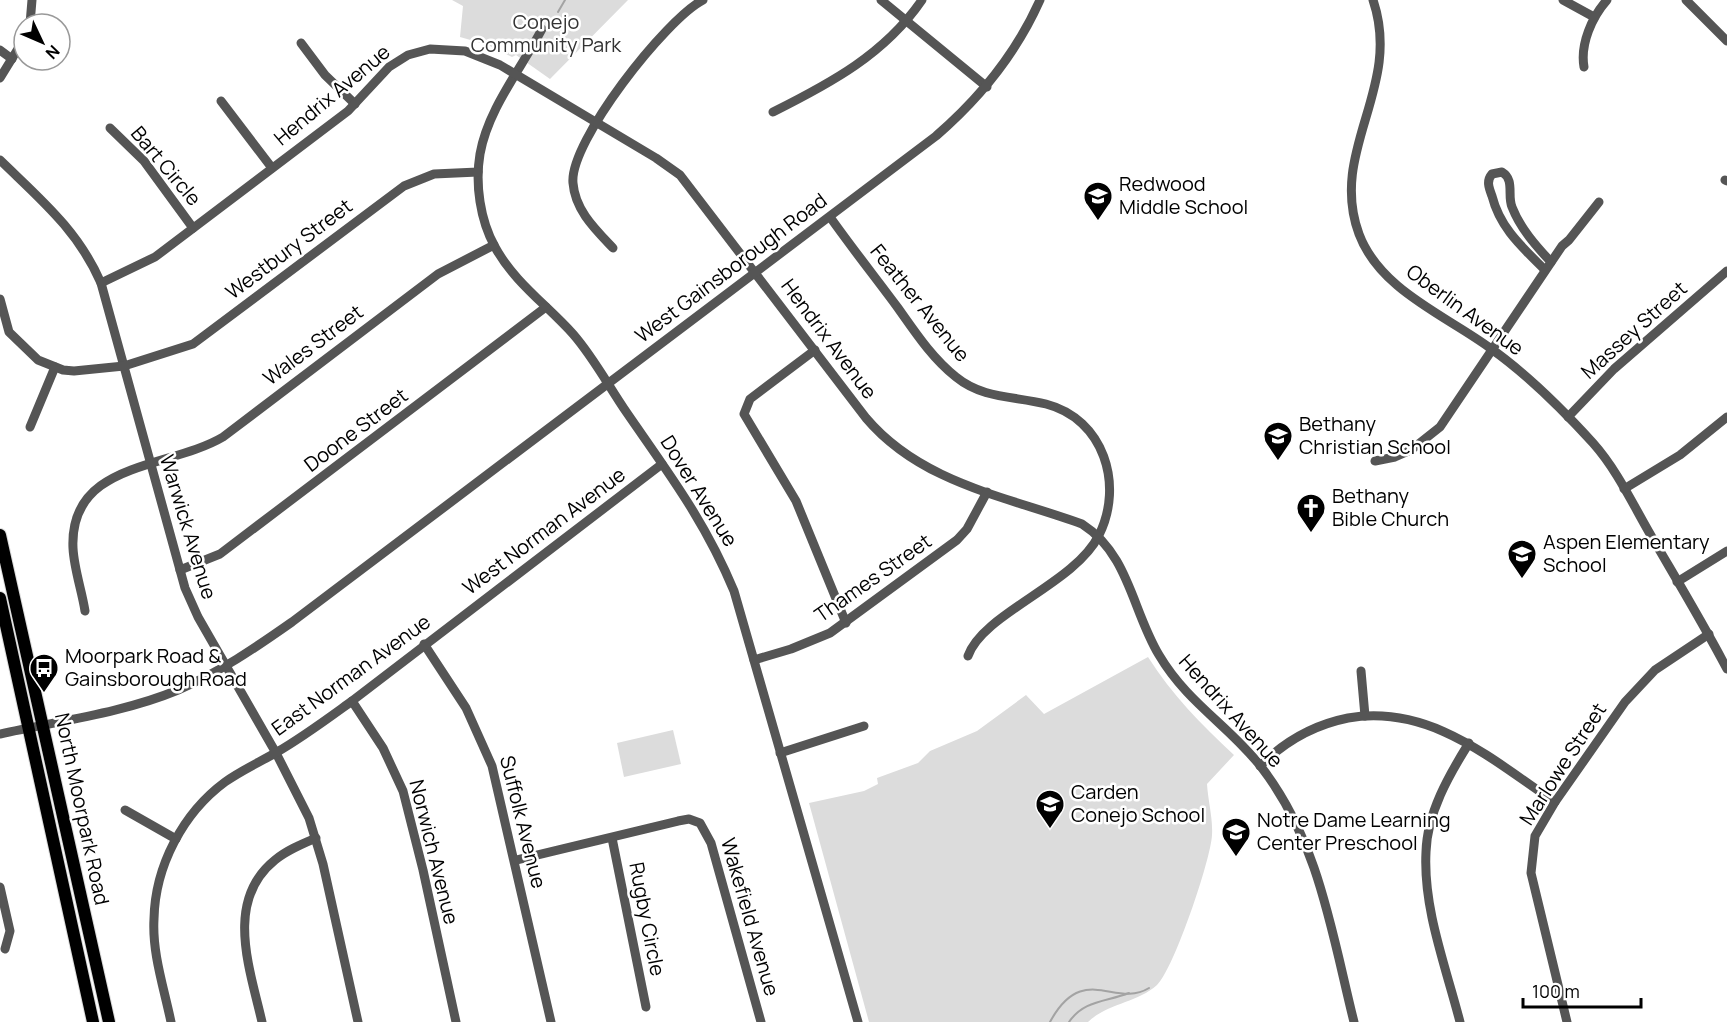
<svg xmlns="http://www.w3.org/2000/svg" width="1727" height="1022" font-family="Manrope,sans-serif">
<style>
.green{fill:#dcdcdc}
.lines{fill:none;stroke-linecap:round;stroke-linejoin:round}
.stream{stroke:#a3a3a3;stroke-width:2}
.major-casing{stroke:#dbdbdb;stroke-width:14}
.minor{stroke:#555;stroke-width:9}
.major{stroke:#000;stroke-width:12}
.labels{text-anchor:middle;stroke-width:5;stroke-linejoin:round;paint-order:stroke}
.park-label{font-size:20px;fill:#333;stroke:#fff}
.street-label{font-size:20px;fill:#000;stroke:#fff}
.poi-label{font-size:20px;fill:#000;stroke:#fff;text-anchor:start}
</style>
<rect width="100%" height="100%" fill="#fff"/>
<g class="green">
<polygon points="452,0 628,0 550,79 516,55 512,57 488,45 460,37 463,6"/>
<path d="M 1148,657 C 1172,695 1201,724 1234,755 L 1207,784 C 1208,801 1213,818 1212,835 C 1211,859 1174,969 1157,985 C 1137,1003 1108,1003 1088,1022 L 869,1022 L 809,803 L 864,791 L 878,784 L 877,778 L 918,763 L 930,751 L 977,731 L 1026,695 L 1044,714 Z"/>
<polygon points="673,730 681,764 624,777 617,743"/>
</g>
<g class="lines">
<g class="stream">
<polyline points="558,12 565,0"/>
<path d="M 1050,1022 C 1083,961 1115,1009 1149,988"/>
<path d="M 1069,1022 C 1084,1000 1106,1002 1129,993"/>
</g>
<g class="major-casing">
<g id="major">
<polyline points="0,535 109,1022"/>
<polyline points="0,598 93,1022"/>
</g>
</g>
<g class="minor">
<polyline points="881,0 987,87"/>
<path d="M 1373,0 C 1403,88 1328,150 1359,234 C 1380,290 1445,315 1490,348 C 1527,374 1563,410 1593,443 C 1618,471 1634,507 1653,539 C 1678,582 1704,625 1727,669"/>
<polyline points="1563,0 1594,17"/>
<polyline points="1686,0 1727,41"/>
<polyline points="30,24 32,0"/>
<path d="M 542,29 C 521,69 488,109 480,154 C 475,184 480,220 495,247 C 514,282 547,305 573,334 C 594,358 609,387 627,413 C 669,474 705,521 734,591 L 858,1022"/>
<polyline points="301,43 325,75 355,104"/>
<polyline points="0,50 12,59"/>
<path d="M 1584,67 C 1580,44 1592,17 1607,0"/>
<polyline points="0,78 24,39"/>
<polyline points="221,101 272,168"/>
<path d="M 773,112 C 831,83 885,54 922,0"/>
<polyline points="110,128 144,161 193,228"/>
<path d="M 0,160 C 40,199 78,230 101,283 L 185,588 L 198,617 L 276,753 L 309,818 L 323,864 L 358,1022"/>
<polyline points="1725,180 1727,181"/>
<path d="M 830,217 C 852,248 875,277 898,308 C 915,332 932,358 956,377 C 983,399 1014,396 1046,404 C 1104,419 1124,485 1099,535 C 1075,584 983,613 968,656"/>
<path d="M 613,248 C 595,229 575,210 573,183 C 569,142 666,19 703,0"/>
<path d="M 1545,270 C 1522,247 1500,228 1492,196 C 1489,188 1486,181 1492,174 L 1502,172 C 1515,180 1507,195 1512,207 C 1520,228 1536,246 1551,262"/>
<path d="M 101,283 L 155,257 L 348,111 L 389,67 L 408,55 L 430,49 L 465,51 L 500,65 L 656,158 L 680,175 L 866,418 C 921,483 1005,496 1082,524 C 1129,554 1132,610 1159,655 C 1188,704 1230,726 1262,768 C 1319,842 1332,934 1354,1022"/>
<polyline points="0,299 9,332 38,360 63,370 74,371 124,366 193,344 404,186 434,174 478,172"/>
<polyline points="815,350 750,399 744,414 796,501 846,623"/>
<polyline points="1568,417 1614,369 1727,271"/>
<polyline points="30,427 55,367"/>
<polyline points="1375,461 1395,457 1411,450 1440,427 1562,246 1569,240 1599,202"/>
<polyline points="1624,489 1680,455 1727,417"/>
<polyline points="180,570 220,554 546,307"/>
<polyline points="1677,582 1727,551"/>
<path d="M 85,611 C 82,591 74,569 73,548 C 69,461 169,469 223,437 L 438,274 L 494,245"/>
<polyline points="424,644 466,708 492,766 551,1022"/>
<polyline points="754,660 791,649 830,633 957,540 967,529 987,492"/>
<polyline points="1361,671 1365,716"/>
<polyline points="352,701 383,748 403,791 423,870 456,1022"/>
<path d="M 0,734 C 58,721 123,713 178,690 C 220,672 255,648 292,622 L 936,136 C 980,98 1016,54 1040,0"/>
<polyline points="780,753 864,726"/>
<path d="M 1260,766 C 1285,741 1313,725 1348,718 C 1430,704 1491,759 1555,802"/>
<polyline points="125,810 176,839"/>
<polyline points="612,838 646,1007"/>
<polyline points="516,860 678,821 689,819 700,823 711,843 761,1022"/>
<polyline points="0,887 10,931 5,949"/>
<path d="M 171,1022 C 164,988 152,953 154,919 C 155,866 183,813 225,782 C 242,770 260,762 277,752 C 303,737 327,719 352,701 L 662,464"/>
<path d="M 262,1022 C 250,969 224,901 275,860 C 287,850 302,844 316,838"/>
<path d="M 1460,1022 C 1446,967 1423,909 1426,852 C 1427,813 1449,775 1469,743"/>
<polyline points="1567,1022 1531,873 1535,836 1555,802 1625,702 1655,670 1709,634"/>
</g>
<use href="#major" class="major"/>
</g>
<defs>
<g id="school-pin" transform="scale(1.5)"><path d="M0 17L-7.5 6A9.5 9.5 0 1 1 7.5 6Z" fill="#000" stroke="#fff"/><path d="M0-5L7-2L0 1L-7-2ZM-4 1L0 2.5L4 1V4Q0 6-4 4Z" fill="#fff"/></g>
<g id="church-pin" transform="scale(1.5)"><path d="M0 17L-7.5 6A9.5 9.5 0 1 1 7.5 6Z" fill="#000" stroke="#fff"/><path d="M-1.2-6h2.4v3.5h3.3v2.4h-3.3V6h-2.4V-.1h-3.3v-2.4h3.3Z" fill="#fff"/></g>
<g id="bus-pin" transform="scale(1.5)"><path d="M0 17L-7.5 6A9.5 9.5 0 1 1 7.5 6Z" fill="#000" stroke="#fff"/><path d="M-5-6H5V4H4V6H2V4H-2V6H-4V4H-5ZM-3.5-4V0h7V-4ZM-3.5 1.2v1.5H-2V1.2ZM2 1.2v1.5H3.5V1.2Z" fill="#fff"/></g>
</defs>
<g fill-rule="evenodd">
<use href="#school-pin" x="1098" y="196"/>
<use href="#school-pin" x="1278" y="436"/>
<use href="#church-pin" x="1311" y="508"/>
<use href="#school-pin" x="1522" y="554"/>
<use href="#bus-pin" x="44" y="668"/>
<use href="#school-pin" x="1050" y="804"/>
<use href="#school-pin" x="1236" y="832"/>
</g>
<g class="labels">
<g class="park-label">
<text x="546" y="29">Conejo<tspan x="546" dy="23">Community Park</tspan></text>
</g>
<g class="street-label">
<text transform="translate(332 95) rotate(-40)" y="7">Hendrix Avenue</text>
<text transform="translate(166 166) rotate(50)" y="7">Bart Circle</text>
<text transform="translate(289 249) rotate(-37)" y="7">Westbury Street</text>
<text transform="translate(731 268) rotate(-37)" y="7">West Gainsborough Road</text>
<text transform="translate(920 303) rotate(51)" y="7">Feather Avenue</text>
<text transform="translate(1465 310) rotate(36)" y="7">Oberlin Avenue</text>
<text transform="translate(1634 330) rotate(-42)" y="7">Massey Street</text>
<text transform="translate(829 339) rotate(53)" y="7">Hendrix Avenue</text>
<text transform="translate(313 345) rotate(-37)" y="7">Wales Street</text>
<text transform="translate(356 430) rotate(-37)" y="7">Doone Street</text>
<text transform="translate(699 491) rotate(58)" y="7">Dover Avenue</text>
<text transform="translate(188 527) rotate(73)" y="7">Warwick Avenue</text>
<text transform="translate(544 531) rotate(-37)" y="7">West Norman Avenue</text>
<text transform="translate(873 578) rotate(-35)" y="7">Thames Street</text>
<text transform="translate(351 675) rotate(-36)" y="7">East Norman Avenue</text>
<text transform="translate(1231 711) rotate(48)" y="7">Hendrix Avenue</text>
<text transform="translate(1563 764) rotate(-57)" y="7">Marlowe Street</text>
<text transform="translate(82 809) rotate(78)" y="7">North Moorpark Road</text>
<text transform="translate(523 822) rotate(76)" y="7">Suffolk Avenue</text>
<text transform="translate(434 852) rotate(76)" y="7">Norwich Avenue</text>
<text transform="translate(750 917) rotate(74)" y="7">Wakefield Avenue</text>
<text transform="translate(647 919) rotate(79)" y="7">Rugby Circle</text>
</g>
<g class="poi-label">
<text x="1119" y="191">Redwood<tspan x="1119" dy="23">Middle School</tspan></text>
<text x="1299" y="431">Bethany<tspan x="1299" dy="23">Christian School</tspan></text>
<text x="1332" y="503">Bethany<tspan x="1332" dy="23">Bible Church</tspan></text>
<text x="1543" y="549">Aspen Elementary<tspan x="1543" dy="23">School</tspan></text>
<text x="65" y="663">Moorpark Road &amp;<tspan x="65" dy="23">Gainsborough Road</tspan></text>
<text x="1071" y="799">Carden<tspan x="1071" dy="23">Conejo School</tspan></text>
<text x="1257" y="827">Notre Dame Learning<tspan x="1257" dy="23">Center Preschool</tspan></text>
</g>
</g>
<g transform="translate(42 42) rotate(134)"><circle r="28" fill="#ffffff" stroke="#999999" stroke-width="1.5"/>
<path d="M0-4.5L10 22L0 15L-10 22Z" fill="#000000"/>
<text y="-9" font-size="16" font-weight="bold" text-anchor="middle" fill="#000000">N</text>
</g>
<path d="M1523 998v9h118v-9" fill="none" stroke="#000000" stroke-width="3"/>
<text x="1532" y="998" font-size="18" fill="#000000" stroke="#ffffff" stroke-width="4.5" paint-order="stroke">100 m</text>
</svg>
